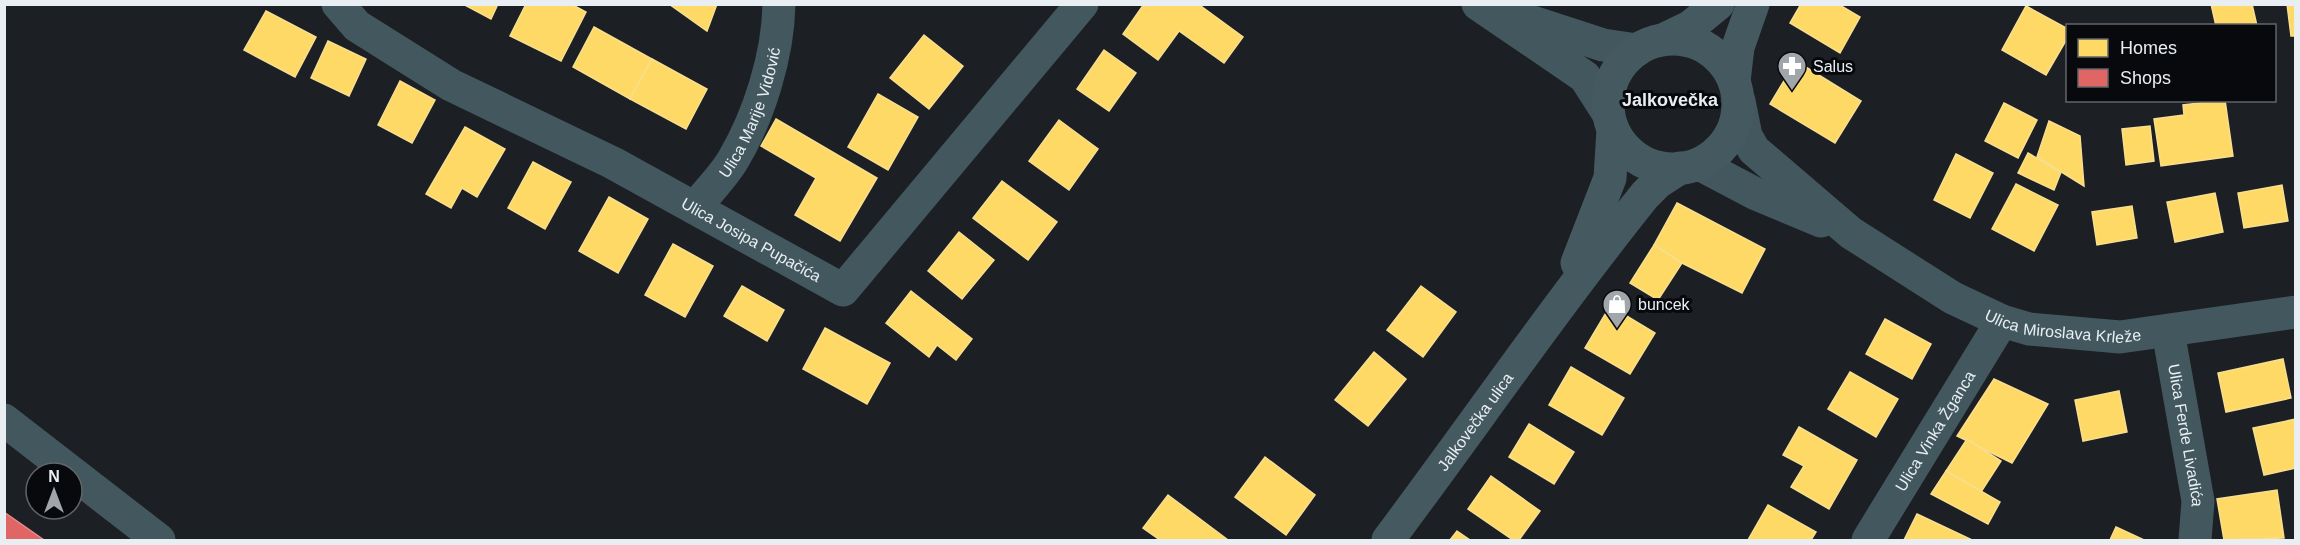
<svg xmlns="http://www.w3.org/2000/svg" width="2300" height="545" font-family="Arial,sans-serif">
<style>
.homes{fill:#ffd966;stroke:#f8df90;stroke-width:1.5}
.shops{fill:#e06666;stroke:#e38f90;stroke-width:1.5}
.lines{fill:none;stroke-linecap:round;stroke-linejoin:round}
.minor{stroke:#42585e;stroke-width:33}
.major{stroke:#455a60;stroke-width:33}
.labels{text-anchor:middle;stroke-width:6;stroke-linejoin:round;paint-order:stroke}
.poi-label{font-size:16px;fill:#e9eef3;stroke:#07090d;text-anchor:start}
.street-label{font-size:16px;fill:#e9eef3;stroke:#07090d}
.neighbourhood-label{font-size:18px;font-weight:bold;fill:#e9eef3;stroke:#07090d}
</style>
<rect width="100%" height="100%" fill="#1c2024"/>
<g class="homes">
<polygon points="463,4 498,4 491,19"/>
<polygon points="526,4 571,4 586,12 561,61 510,36"/>
<polygon points="669,4 717,4 707,31"/>
<polygon points="1144,4 1198,4 1243,37 1224,63 1179,31 1158,60 1123,34"/>
<polygon points="1801,4 1838,4 1860,17 1840,53 1790,23"/>
<polygon points="2211,4 2252,4 2257,26 2216,26"/>
<polygon points="2287,4 2296,4 2296,36 2291,36"/>
<polygon points="2026,6 2068,29 2068,37 2046,75 2002,50"/>
<polygon points="266,11 316,37 295,77 244,50"/>
<polygon points="594,27 652,59 630,99 573,67"/>
<polygon points="924,35 963,66 929,109 890,78"/>
<polygon points="328,41 366,59 349,96 311,78"/>
<polygon points="1104,50 1136,73 1109,111 1077,89"/>
<polygon points="652,59 707,89 686,129 630,99"/>
<polygon points="1796,61 1861,101 1835,143 1770,104"/>
<polygon points="400,81 435,100 412,143 378,125"/>
<polygon points="878,94 918,117 888,170 848,147"/>
<polygon points="2225,100 2233,156 2161,166 2154,119 2184,115 2183,105"/>
<polygon points="2004,103 2037,120 2018,158 1985,141"/>
<polygon points="776,119 877,178 840,241 795,215 816,178 761,146"/>
<polygon points="1059,120 1098,149 1069,190 1029,161"/>
<polygon points="2049,121 2080,136 2084,186 2037,157"/>
<polygon points="2150,126 2154,161 2126,165 2122,129"/>
<polygon points="465,127 505,149 477,197 462,188 451,208 426,194"/>
<polygon points="2028,153 2061,172 2054,190 2018,173"/>
<polygon points="1956,154 1993,173 1970,218 1934,200"/>
<polygon points="533,162 571,182 545,229 508,208"/>
<polygon points="1002,181 1057,222 1028,260 973,218"/>
<polygon points="2016,184 2058,205 2034,251 1992,229"/>
<polygon points="2282,185 2288,221 2244,228 2238,193"/>
<polygon points="2215,193 2223,232 2175,242 2167,202"/>
<polygon points="609,197 648,219 618,273 579,251"/>
<polygon points="1677,203 1765,249 1742,293 1682,263 1654,245"/>
<polygon points="2132,206 2137,238 2097,245 2092,212"/>
<polygon points="959,232 994,260 962,299 928,271"/>
<polygon points="673,244 713,266 685,317 645,295"/>
<polygon points="1654,245 1682,263 1658,300 1630,283"/>
<polygon points="742,286 784,310 767,341 724,316"/>
<polygon points="1421,286 1456,312 1423,357 1387,330"/>
<polygon points="911,291 972,339 956,360 937,345 929,357 886,323"/>
<polygon points="1610,306 1655,333 1630,374 1585,348"/>
<polygon points="1885,319 1931,344 1912,379 1866,354"/>
<polygon points="825,328 890,363 867,404 803,369"/>
<polygon points="1374,352 1406,379 1368,426 1335,400"/>
<polygon points="2283,359 2291,398 2226,412 2218,373"/>
<polygon points="1571,367 1624,398 1602,435 1549,405"/>
<polygon points="1850,372 1898,399 1876,437 1828,409"/>
<polygon points="1994,379 2048,404 2012,463 1957,436"/>
<polygon points="2119,391 2127,432 2083,441 2075,400"/>
<polygon points="2296,419 2296,468 2264,475 2253,428"/>
<polygon points="1529,424 1574,452 1554,484 1509,457"/>
<polygon points="1799,427 1857,460 1829,509 1791,487 1804,466 1783,455"/>
<polygon points="1967,439 2001,461 1981,492 1946,471"/>
<polygon points="1265,457 1315,495 1286,535 1235,497"/>
<polygon points="1946,471 2000,502 1988,524 1931,494"/>
<polygon points="1491,476 1540,511 1519,540 1513,540 1468,509"/>
<polygon points="2277,490 2284,538 2224,540 2217,499"/>
<polygon points="1168,495 1228,540 1160,540 1143,528"/>
<polygon points="1768,505 1816,532 1811,540 1748,540"/>
<polygon points="1917,514 1972,540 1904,540"/>
<polygon points="2116,527 2144,540 2110,540"/>
<polygon points="1457,531 1470,540 1450,540"/>
</g>
<polygon class="shops" points="4,512 44,540 4,540"/>
<g class="lines">
<g class="minor">
<path id="s1" d="M 338,4 L 357,26 L 451,85 L 613,163 L 843,290 L 1082,4"/>
<polyline points="1478,4 1585,77 1608,113"/>
<polyline points="1520,18 1603,45 1637,50"/>
<path id="s2" d="M 1739,101 L 1746,136 L 1754,150 L 1851,233 L 1953,298 L 2002,321 L 2029,329 L 2120,337 L 2296,312"/>
<polyline points="1699,164 1754,193 1821,221"/>
<path id="s3" d="M 695,208 C 707,192 723,177 733,160 C 759,116 778,56 779,4"/>
<path id="s4" d="M 2168,331 L 2198,501 L 2195,540"/>
<polyline points="4,420 159,540"/>
<path id="s5" d="M 1868,540 L 2002,321"/>
</g>
<g class="major">
<polyline points="1667,38 1690,27 1718,4"/>
<circle cx="1673" cy="104" r="65"/>
<polyline points="1734,81 1738,47 1753,4"/>
<polyline points="1577,263 1610,178 1613,130"/>
<path id="s6" d="M 1388,540 C 1474,425 1555,307 1645,195 L 1657,183 L 1680,168"/>
</g>
</g>
<defs>
<g id="pharmacy-pin" transform="scale(1.5)"><path d="M0 17L-7.5 6A9.5 9.5 0 1 1 7.5 6Z" fill="#a1a6ab" stroke="#07090d"/><path d="M-2-6h4v4h4v4h-4v4h-4v-4h-4v-4h4Z" fill="#fff"/></g>
<g id="shop-pin" transform="scale(1.5)"><path d="M0 17L-7.5 6A9.5 9.5 0 1 1 7.5 6Z" fill="#a1a6ab" stroke="#07090d"/><path d="M-5-2.5h2.3a2.7 3.5 0 0 1 5.4 0H5L5.5 6h-11ZM-1.5-2.5h3a1.5 2.3 0 0 0-3 0Z" fill="#fff"/></g>
</defs>
<g fill-rule="evenodd">
<use href="#pharmacy-pin" x="1792" y="66"/>
<use href="#shop-pin" x="1617" y="304"/>
</g>
<g class="labels">
<g class="poi-label">
<text x="1813" y="72">Salus</text>
<text x="1638" y="310">buncek</text>
</g>
<g class="street-label">
<text dy="6" stroke="none"><textPath href="#s3" startOffset="112">Ulica Marije Vidović</textPath></text>
<text dy="6" stroke="none"><textPath href="#s1" startOffset="478">Ulica Josipa Pupačića</textPath></text>
<text dy="6" stroke="none"><textPath href="#s2" startOffset="416">Ulica Miroslava Krleže</textPath></text>
<text dy="6" stroke="none"><textPath href="#s6" startOffset="147">Jalkovečka ulica</textPath></text>
<text dy="6" stroke="none"><textPath href="#s5" startOffset="128">Ulica Vinka Žganca</textPath></text>
<text dy="6" stroke="none"><textPath href="#s4" startOffset="106">Ulica Ferde Livadića</textPath></text>
</g>
<g class="neighbourhood-label">
<text x="1670" y="106">Jalkovečka</text>
</g>
</g>
<rect width="2300" height="545" fill="none" stroke="#e9eef3" stroke-width="12"/>
<rect x="2066" y="24" width="210" height="78" fill="#07090d" stroke="#616569" stroke-width="1.5"/>
<rect x="2078" y="39" width="30" height="18" fill="#ffd966" stroke="#616569" stroke-width="1.5"/>
<text x="2120" y="54" font-size="18" fill="#e9eef3">Homes</text>
<rect x="2078" y="69" width="30" height="18" fill="#e06666" stroke="#616569" stroke-width="1.5"/>
<text x="2120" y="84" font-size="18" fill="#e9eef3">Shops</text>
<g transform="translate(54 491)"><circle r="28" fill="#07090d" stroke="#616569" stroke-width="1.5"/>
<path d="M0-4.5L10 22L0 15L-10 22Z" fill="#a1a6ab"/>
<text y="-9" font-size="16" font-weight="bold" text-anchor="middle" fill="#e9eef3">N</text>
</g>
</svg>
